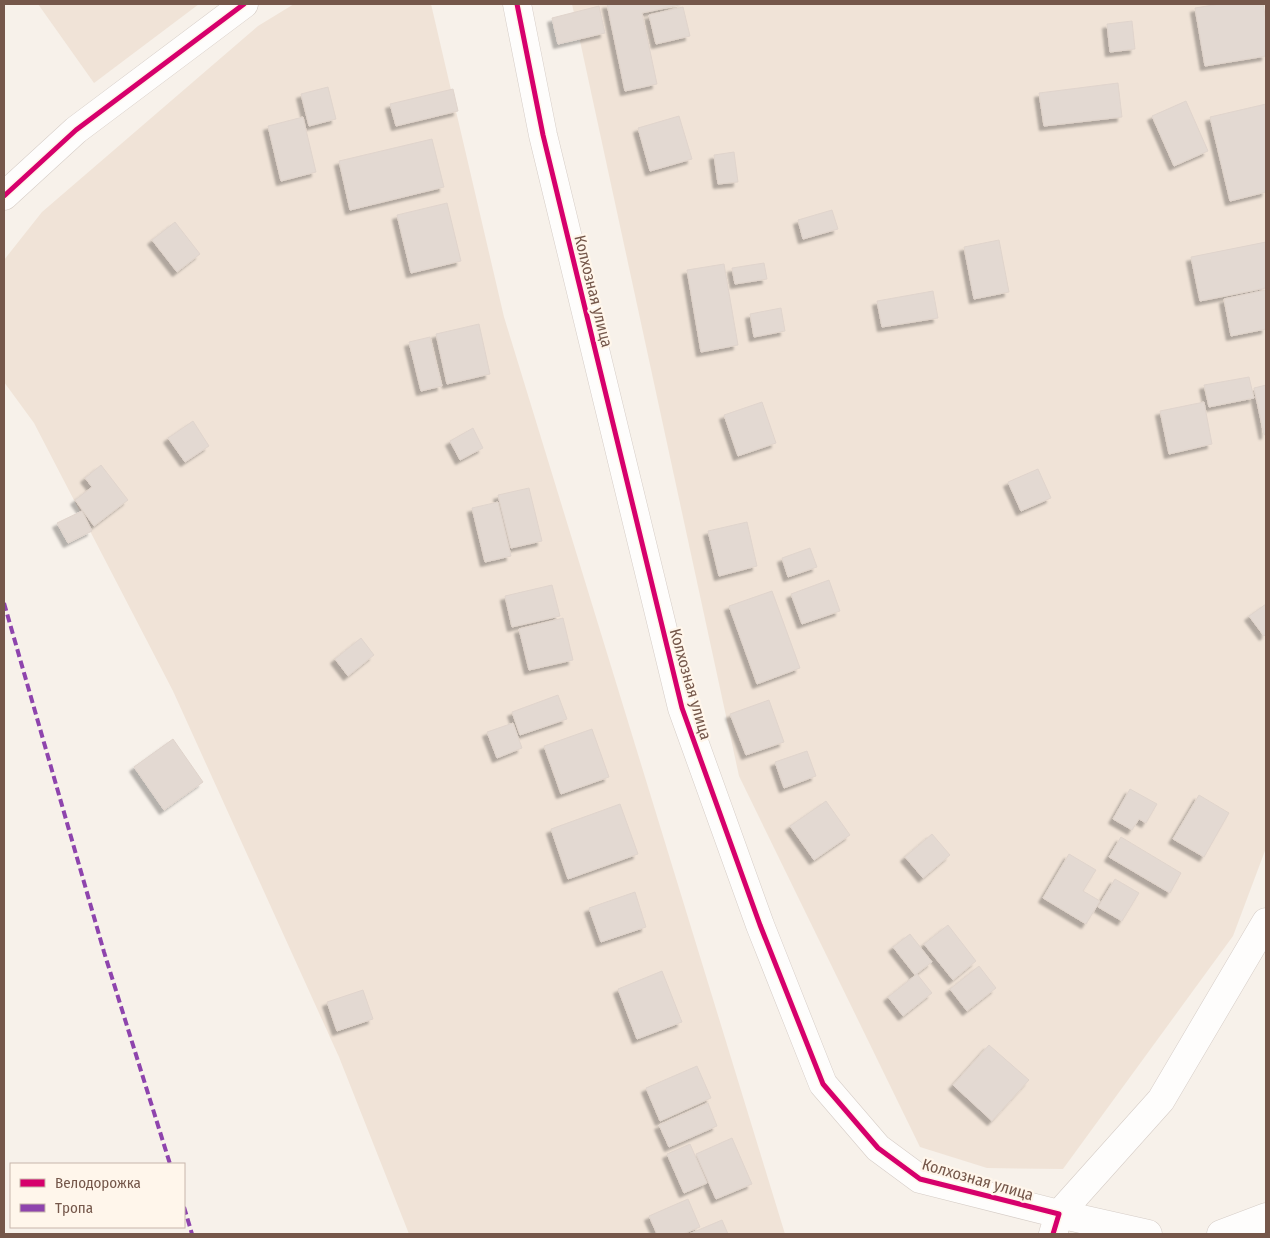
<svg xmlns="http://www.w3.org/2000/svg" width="1270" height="1238" font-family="'Fira Sans Condensed',sans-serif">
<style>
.residential{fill:#f0e3d7}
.building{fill:#e3d9d2;stroke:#e0d4cc;filter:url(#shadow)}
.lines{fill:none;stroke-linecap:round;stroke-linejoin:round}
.minor-casing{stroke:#d6cdc7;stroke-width:29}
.minor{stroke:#fefdfc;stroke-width:28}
.quiet{stroke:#8e44ad;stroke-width:4;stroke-dasharray:8 4;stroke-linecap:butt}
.cycleway-casing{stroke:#fff6eb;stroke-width:8}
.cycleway{stroke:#d6006c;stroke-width:5}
.labels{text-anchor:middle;stroke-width:4.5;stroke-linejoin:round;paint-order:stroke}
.street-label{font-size:16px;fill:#75574a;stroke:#fff6eb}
</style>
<defs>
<filter id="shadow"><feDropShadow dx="-4.5" dy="4.5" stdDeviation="1" flood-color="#0004"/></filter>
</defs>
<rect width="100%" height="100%" fill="#f7f1ea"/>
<g class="residential">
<polygon points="38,4 199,4 94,83"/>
<polygon points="294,4 431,4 504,317 785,1234 409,1234 339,1057 173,691 34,423 4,382 4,260 42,212 258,26"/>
<polygon points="572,4 1266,4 1266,848 1233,936 1063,1169 987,1168 920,1147 739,776"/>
</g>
<g class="building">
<polygon points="607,4 684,4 642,13 657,84 625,91"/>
<polygon points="1219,4 1263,4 1266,20 1266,56 1205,66 1195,8"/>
<polygon points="599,6 605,33 558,44 552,18"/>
<polygon points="683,7 690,36 656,44 649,15"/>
<polygon points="1132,21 1135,49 1110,52 1107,24"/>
<polygon points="1118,83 1122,117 1044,126 1039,93"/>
<polygon points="328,87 336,119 309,126 301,94"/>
<polygon points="453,89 458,111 396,126 390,104"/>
<polygon points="1186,101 1208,151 1174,166 1152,116"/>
<polygon points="1266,104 1266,192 1230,201 1210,117"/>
<polygon points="679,116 692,159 650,171 638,128"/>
<polygon points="303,117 316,172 281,181 268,126"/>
<polygon points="432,139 444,187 350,210 339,161"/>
<polygon points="734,152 738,182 718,184 714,155"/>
<polygon points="447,203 461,261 411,273 397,215"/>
<polygon points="832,210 838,229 803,239 798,220"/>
<polygon points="175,222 200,254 177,272 152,240"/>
<polygon points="999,240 1009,292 974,299 964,247"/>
<polygon points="1266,242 1266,288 1200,301 1191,257"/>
<polygon points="764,263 767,279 735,284 732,268"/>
<polygon points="724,264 738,345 701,352 687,270"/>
<polygon points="1266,290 1266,329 1231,336 1224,299"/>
<polygon points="933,291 938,318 882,327 877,301"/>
<polygon points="781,308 785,331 754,337 750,314"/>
<polygon points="479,324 490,374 447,384 436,334"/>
<polygon points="430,337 442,386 421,391 409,342"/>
<polygon points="1249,377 1254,398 1209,407 1204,385"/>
<polygon points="1266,385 1266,434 1264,435 1254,388"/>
<polygon points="762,402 776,443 738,456 724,415"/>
<polygon points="1204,402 1212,444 1169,454 1160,411"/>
<polygon points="193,421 209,446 185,462 168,438"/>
<polygon points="473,428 483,448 460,460 450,441"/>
<polygon points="101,465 128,500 94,526 75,500 92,487 85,478"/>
<polygon points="1038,469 1051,498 1021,511 1008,482"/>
<polygon points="529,488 542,541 511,548 498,495"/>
<polygon points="498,502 511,556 485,562 472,508"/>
<polygon points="82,511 92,531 68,543 57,523"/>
<polygon points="747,522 757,566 719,576 708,531"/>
<polygon points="810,548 817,567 788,577 782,558"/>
<polygon points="829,580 840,611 802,624 791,594"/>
<polygon points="552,585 560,616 512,627 505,596"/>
<polygon points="772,591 800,668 757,684 729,606"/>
<polygon points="1266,604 1266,634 1264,636 1249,616"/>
<polygon points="563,618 573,660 529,670 519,629"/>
<polygon points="361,638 374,655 348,676 335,659"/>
<polygon points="558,695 567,719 520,735 512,712"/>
<polygon points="769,700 784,742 746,755 730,714"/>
<polygon points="513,723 522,748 497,758 487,732"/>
<polygon points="592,729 609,777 561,794 544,746"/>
<polygon points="173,739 203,782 164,810 134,767"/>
<polygon points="807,751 816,776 784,788 775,762"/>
<polygon points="1130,789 1157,804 1146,823 1139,819 1132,830 1113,819"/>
<polygon points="1199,795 1229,813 1204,857 1173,839"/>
<polygon points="826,801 850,835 814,860 790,826"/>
<polygon points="620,804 638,854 568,879 551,829"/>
<polygon points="932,834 950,855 923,878 905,857"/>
<polygon points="1121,837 1181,873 1170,893 1109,857"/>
<polygon points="1069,854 1096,870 1083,891 1100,901 1086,924 1043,898"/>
<polygon points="1115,879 1139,893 1122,921 1098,907"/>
<polygon points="635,892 646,927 601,942 589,908"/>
<polygon points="948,925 976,961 953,980 924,944"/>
<polygon points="910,934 932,962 915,975 893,947"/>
<polygon points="979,966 996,988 967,1011 950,989"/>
<polygon points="662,971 682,1022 637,1039 618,989"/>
<polygon points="917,974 932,993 903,1016 888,997"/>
<polygon points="363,990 373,1019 337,1031 327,1002"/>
<polygon points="989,1045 1029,1080 992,1121 953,1085"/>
<polygon points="697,1066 711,1098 660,1121 646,1088"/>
<polygon points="708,1103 717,1126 669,1147 659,1125"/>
<polygon points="732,1138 752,1184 716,1199 696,1154"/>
<polygon points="690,1144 707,1183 684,1193 667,1154"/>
<polygon points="688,1199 700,1227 683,1234 657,1234 649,1216"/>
<polygon points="722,1220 728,1234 689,1234"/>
</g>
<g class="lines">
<g class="minor-casing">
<g id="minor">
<polyline points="517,4 543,135 682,708 760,925 823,1084 878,1148 920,1179 1059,1214 1053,1234"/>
<polyline points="4,196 76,130 244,4"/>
<polyline points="1148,1234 1059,1214 1161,1100 1266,922"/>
<polyline points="1221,1234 1266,1217"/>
</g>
</g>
<use href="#minor" class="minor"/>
<g class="quiet">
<polyline points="4,603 104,952 170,1164"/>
<polyline points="184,1207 192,1234"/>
</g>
<g class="cycleway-casing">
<g id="cycleway">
<polyline points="517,4 543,135 682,708 760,925 823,1084 878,1148 920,1179 1059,1214 1053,1234"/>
<polyline points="4,196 76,130 244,4"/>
</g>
</g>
<use href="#cycleway" class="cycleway"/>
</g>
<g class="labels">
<g class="street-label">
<text transform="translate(594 291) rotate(76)" y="6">Колхозная улица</text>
<text transform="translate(691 684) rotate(74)" y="6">Колхозная улица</text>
<text transform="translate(978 1179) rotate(16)" y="6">Колхозная улица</text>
</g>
</g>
<rect width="1270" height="1238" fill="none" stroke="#75574a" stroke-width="10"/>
<rect x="10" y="1163" width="175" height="65" fill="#fff6eb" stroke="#c8b6ab"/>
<rect x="20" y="1179" width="25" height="8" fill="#d6006c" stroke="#c8b6ab"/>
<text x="55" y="1188" font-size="15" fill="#75574a">Велодорожка</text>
<rect x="20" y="1204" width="25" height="8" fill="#8e44ad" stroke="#c8b6ab"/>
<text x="55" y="1213" font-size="15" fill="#75574a">Тропа</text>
</svg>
